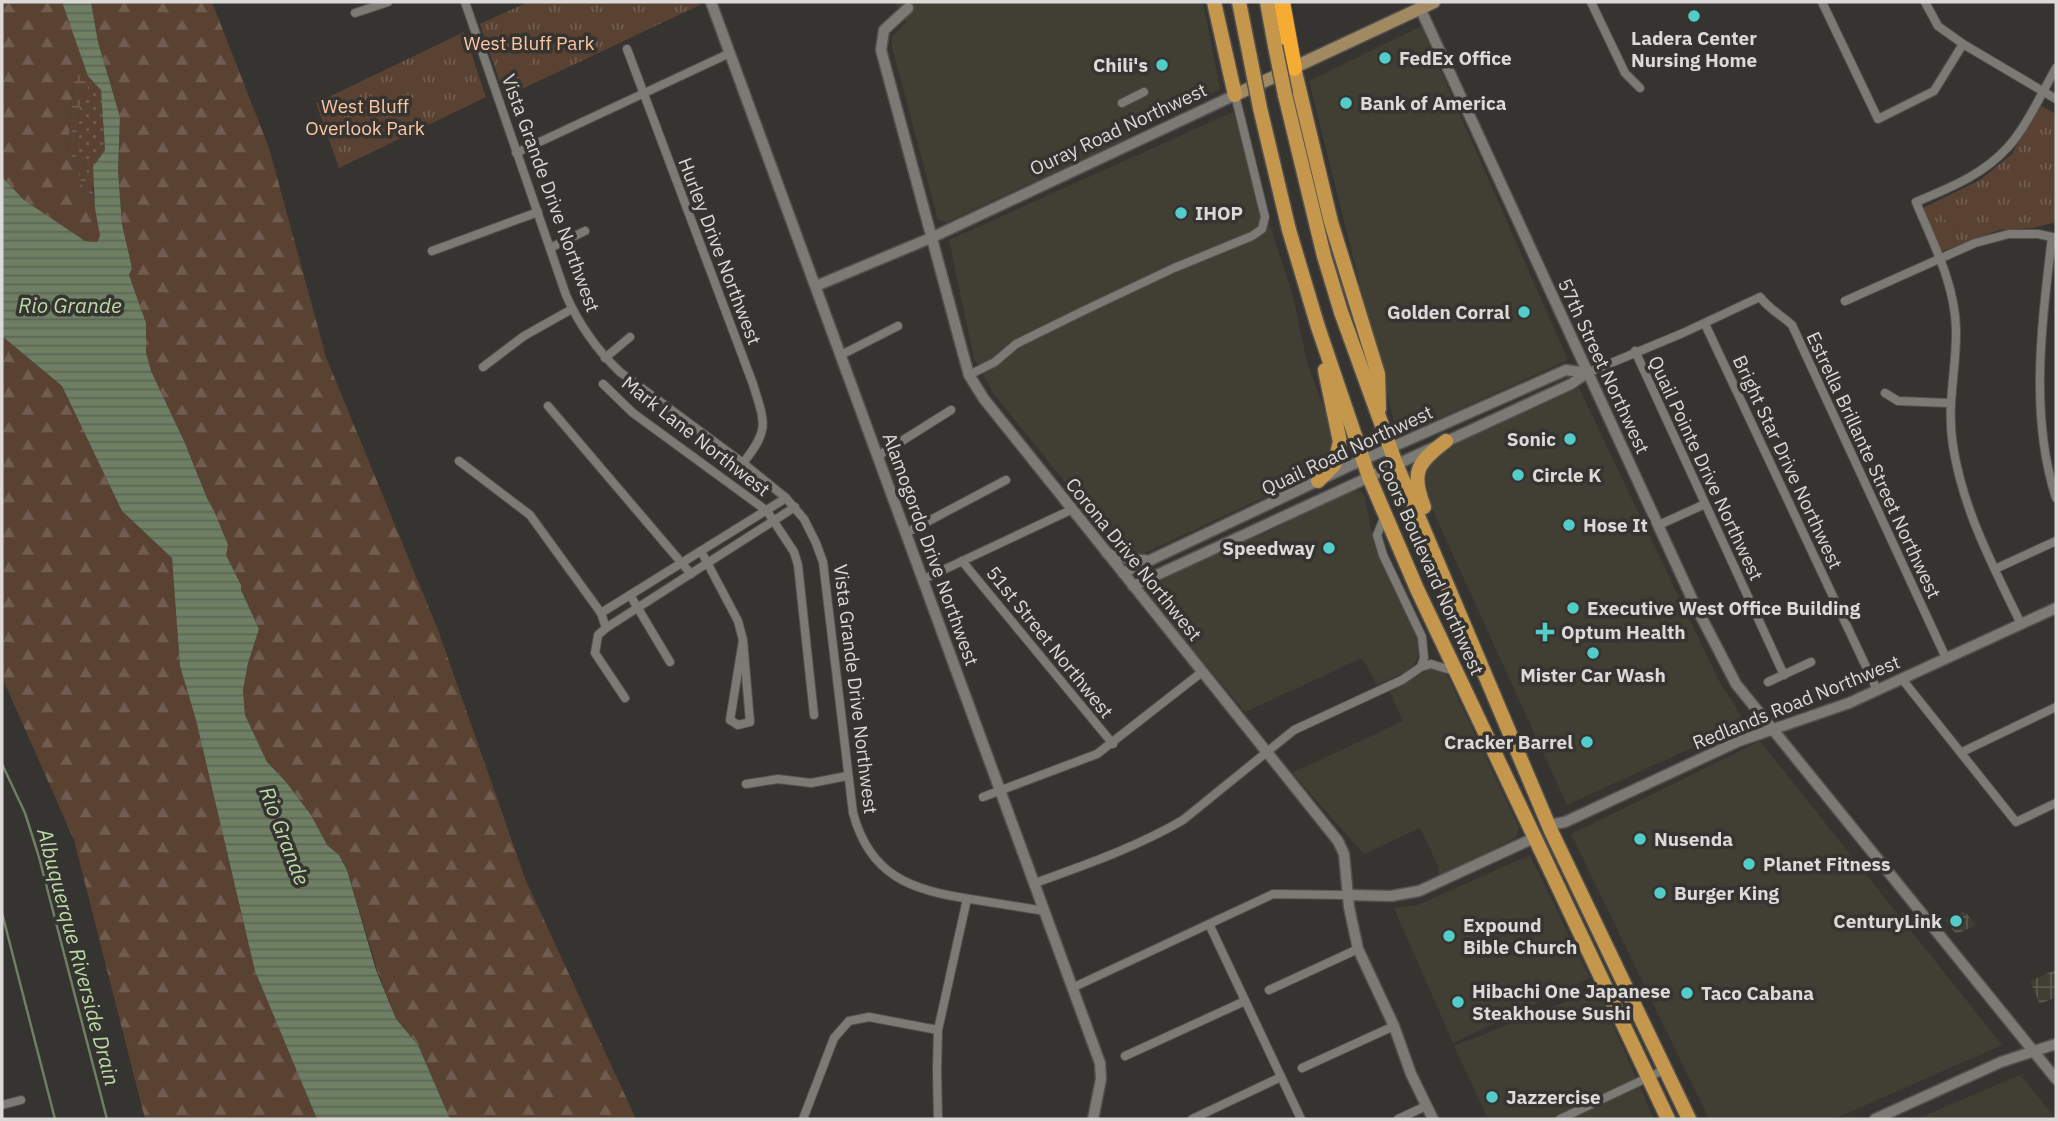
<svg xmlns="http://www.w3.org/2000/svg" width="2058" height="1121" font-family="'IBM Plex Sans',sans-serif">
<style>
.built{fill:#413e34}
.industrial{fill:url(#industrial-grid)}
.grass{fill:url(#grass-dots)}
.forest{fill:url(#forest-firs)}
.wetland{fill:url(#wetland-marsh)}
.park{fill:url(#park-tufts)}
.garden{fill:#5a4233}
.water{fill:url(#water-rules)}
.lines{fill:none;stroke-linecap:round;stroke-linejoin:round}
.stream{stroke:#6e7f63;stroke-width:2.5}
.minor-casing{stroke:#52514e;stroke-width:10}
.tertiary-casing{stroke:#52514e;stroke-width:13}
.secondary-casing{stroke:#52514e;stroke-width:15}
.primary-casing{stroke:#52514e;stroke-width:17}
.motorway-casing{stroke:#52514e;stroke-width:18}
.minor{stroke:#7c7a75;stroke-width:8}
.tertiary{stroke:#7c7a75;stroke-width:10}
.secondary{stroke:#a18961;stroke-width:12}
.primary{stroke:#c5974d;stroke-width:14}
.motorway{stroke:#f6ab33;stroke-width:16}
.primary-bridge-casing{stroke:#52514e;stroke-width:17;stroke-linecap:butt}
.primary-bridge{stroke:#c5974d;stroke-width:14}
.poi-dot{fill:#53cdc9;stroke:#363430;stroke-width:2.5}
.labels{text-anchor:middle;stroke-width:7;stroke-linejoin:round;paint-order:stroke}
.poi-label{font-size:19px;font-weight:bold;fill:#dbdad8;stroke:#363430;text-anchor:start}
.park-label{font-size:19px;fill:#fcc6a4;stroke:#363430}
.street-label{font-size:19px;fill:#dbdad8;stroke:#363430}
.water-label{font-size:21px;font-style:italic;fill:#bcdba7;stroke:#363430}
</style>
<defs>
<pattern id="industrial-grid" width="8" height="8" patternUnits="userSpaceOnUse" patternTransform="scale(1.75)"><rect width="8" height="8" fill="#413e34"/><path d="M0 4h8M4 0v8" fill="none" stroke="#5c5951"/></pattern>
<pattern id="grass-dots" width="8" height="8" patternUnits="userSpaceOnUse" patternTransform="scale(1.75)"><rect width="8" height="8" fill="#5a4233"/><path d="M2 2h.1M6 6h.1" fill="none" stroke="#715d50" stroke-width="1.8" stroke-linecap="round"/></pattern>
<pattern id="forest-firs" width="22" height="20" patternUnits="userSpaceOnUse" patternTransform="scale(1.75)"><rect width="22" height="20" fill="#5a4233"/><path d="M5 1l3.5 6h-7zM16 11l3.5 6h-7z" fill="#715d50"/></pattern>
<pattern id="wetland-marsh" width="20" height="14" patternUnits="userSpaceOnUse" patternTransform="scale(1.75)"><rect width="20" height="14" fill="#5a4233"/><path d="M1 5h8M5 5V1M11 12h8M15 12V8" fill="none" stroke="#715d50"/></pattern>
<pattern id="park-tufts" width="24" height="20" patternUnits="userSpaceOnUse" patternTransform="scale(1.75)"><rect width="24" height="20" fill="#5a4233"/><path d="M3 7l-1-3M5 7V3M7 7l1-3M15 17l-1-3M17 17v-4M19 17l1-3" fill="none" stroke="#715d50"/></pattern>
<pattern id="water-rules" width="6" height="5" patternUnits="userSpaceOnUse" patternTransform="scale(1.75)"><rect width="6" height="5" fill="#6e7f63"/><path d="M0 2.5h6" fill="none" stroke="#5c6655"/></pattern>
</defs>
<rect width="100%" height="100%" fill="#363430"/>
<g class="built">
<polygon points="894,2 1203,2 1220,89 1150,124 1121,141 947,222 938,220 892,47 892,37 906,22"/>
<polygon points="1421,26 1568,360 1407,433 1394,421 1309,81"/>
<polygon points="1233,112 1293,296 1307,362 1331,428 1334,441 1333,455 1323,470 1138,556 1131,556 1120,550 994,394 974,359 949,240"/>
<polygon points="1579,388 1719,681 1746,723 1567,805 1427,498 1426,470 1442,450"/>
<polygon points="1353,490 1360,491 1365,497 1374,545 1418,635 1419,650 1417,660 1409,670 1377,685 1362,658 1245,712 1154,603 1150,595 1152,583 1202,559 1267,532"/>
<polygon points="1429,669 1438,669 1447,675 1519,828 1516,837 1506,843 1439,875 1438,866 1420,828 1364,854 1292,773 1403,721 1390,692"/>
<polygon points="1760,741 2002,1045 1834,1119 1709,1119 1571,834"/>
<polygon points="1530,855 1590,978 1453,1043 1394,908 1418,905"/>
<polygon points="1597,989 1654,1119 1488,1119 1454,1046"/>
<polygon points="2020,1075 2056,1119 1917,1119 1928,1114"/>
</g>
<g class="industrial">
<polygon points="1964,911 1976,925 1956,934 1945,920"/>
<polygon points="2055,970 2056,997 2040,1004 2030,981"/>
</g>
<polygon class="grass" points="91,79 101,90 105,150 93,167 94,189 90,185 84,161 77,158 75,153 79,110"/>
<g class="forest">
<polygon points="2,2 62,2 83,61 73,85 68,151 76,165 83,189 94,197 100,236 97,242 85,241 24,200 2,177"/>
<polygon points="91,2 212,2 269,148 326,357 438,630 526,881 636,1119 450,1119 418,1045 396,1019 377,970 347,869 339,855 327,845 311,815 286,782 267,762 245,715 243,690 248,663 259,629 241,590 241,585 225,554 214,511 207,498 184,441 151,371 146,352 146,323 129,275 132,268 122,223 118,171 120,117 98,42"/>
<polygon points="2,336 62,386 122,511 172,558 180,666 196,720 255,971 317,1119 145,1119 74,840 2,677"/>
</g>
<path class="wetland" d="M 83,61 L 91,79 L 79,110 L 75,153 L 77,158 L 84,161 C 86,174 93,186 94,197 L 83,189 L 76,165 L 68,151 L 73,85 Z"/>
<g class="park">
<polygon points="528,2 698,2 700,5 505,97 480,24"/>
<polygon points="464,32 486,97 339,168 316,103"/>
<polygon points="2039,105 2056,114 2056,222 2033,228 1999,230 1940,252 1921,209 1980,180 2012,154"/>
</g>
<g class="garden">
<circle cx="521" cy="55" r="13"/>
<polygon points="1960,205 1970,222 1951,232 1942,215"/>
</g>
<polygon class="water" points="62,2 91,2 98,42 120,117 118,171 122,224 132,268 129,275 146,323 146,352 151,371 184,441 207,498 214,511 228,545 226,555 241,585 241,590 259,629 248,663 243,690 245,715 267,762 286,782 311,815 327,845 339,855 347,870 376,970 396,1019 418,1045 450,1119 317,1119 255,971 196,720 180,666 172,558 122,511 62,386 2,336 2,177 24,200 85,241 97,242 100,236 95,208 93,167 105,150 101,90 88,76"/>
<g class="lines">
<g class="stream">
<polyline points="2,764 25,813 39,857 107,1119"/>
<polyline points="2,913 55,1119"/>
</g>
<g class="minor-casing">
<g id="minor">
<path d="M 465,2 L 566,295 C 579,325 596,349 620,372 L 743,463 L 786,498 L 804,519 L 816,543 L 823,562 L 853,813 C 870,876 911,890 970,899 C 995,903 1020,907 1045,911"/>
<polyline points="1591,2 1625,73 1640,88"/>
<polyline points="1822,2 1878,119 1934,91 1963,44"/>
<polyline points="1925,2 1938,26 1963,44 2056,99"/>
<polyline points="355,13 388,2"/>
<path d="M 627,49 L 753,384 C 765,424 770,429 743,463"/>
<polyline points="1122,103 1144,92"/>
<polyline points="516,153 730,53"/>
<polyline points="550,248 585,231"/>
<polyline points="432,251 538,212"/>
<path d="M 1845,301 L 1975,243 L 2009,234 L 2038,234 L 2052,237 C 2042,323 2029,414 2056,498"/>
<polyline points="1705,324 1877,690"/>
<polyline points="1635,351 1784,675"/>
<polyline points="841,355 898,326"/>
<polyline points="605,358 630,337"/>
<polyline points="483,367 524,336 572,309"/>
<path d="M 1587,373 L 1683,333 L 1760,297 C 1769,309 1781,315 1792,325 L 1946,658"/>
<polyline points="969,375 995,362 1016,344 1083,311 1174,268 1252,236 1262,229 1265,217 1235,95"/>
<polyline points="603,384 633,413 767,511 794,552 798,565 814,715"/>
<polyline points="1885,393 1898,401 1949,403"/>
<polyline points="548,406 691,574"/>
<polyline points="878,456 951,410"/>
<polyline points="459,461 530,515 601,613 606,628 598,635 595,653 625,698"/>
<polyline points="1385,516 1377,535 1383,555 1422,637 1424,658 1421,667"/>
<polyline points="1659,525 1705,504"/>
<polyline points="906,533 1006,480"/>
<polyline points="701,551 738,621 743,640 750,722 738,725 730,720 743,640"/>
<polyline points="962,561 1113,744"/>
<polyline points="1995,569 2056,541"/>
<polyline points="924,579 1073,509"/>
<polyline points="630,595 670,662"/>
<polyline points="601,613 786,498"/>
<path d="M 2021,624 C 1993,566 1963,510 1953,446 C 1946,404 1957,369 1956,329 C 1955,284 1933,243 1916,202 C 1949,188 1983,175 2008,147 C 2025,129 2043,91 2056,68"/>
<polyline points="606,628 795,507"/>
<polyline points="1902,679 2016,822 2056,803"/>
<polyline points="1768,682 1811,662"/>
<polyline points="1962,752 2056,707"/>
<polyline points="746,784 778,779 811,783 847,776"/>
<polyline points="983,797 1097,754 1202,672"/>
<path d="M 1035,883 C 1085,865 1137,847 1183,820 L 1294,730 L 1402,680 L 1421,667 L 1431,664 L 1457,672"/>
<polyline points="1209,924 1301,1119"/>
<polyline points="1072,988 1273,894 1348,895"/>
<polyline points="1269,990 1358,949"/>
<polyline points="1125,1056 1245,1001"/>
<polyline points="1302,1068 1394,1026"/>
<polyline points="2,1105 21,1100"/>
<polyline points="803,1119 834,1038 849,1021 869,1017 938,1030"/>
<polyline points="938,1119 937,1071 938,1030 967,899"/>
<polyline points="1192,1119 1281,1077"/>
<polyline points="1398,1119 1426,1106"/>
<polyline points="1560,1119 1666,1069"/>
</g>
</g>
<g class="tertiary-casing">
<g id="tertiary">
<polyline points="711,2 1100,1063 1101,1079 1093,1119"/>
<polyline points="908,8 884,30 881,50 961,346 969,375 984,399 1338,841 1344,854 1349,907 1358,949 1394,1026 1411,1074 1433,1119"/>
<polyline points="1420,8 1693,601 1736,684 2056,1079"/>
<polyline points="816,286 933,237 1235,95"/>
<polyline points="1107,553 1133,560 1145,560"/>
<polyline points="1123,573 1347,467 1566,370 1587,373"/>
<polyline points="1133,586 1571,384 1587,373"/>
<polyline points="1549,825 1565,822 1739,741 1849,703 2056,608"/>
<polyline points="1348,895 1391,896 1419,891 1534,838"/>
<polyline points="1875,1119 2001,1062 2056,1044"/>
</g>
</g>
<g class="secondary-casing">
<polyline id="secondary" points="1235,95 1434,2"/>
</g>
<g class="primary-casing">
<g id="primary">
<polyline points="1214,2 1235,95"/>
<polyline points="1239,2 1250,57"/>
<polyline points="1267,2 1275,46"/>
<polyline points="1294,68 1331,222 1378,374 1379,409"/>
<polyline points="1285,95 1324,256 1341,312 1396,464 1551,831 1689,1119"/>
<polyline points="1260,108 1289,230 1318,327 1369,477 1417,589 1668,1119"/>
<polyline points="1318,481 1334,465 1340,442 1325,370"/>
<path d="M 1424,507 C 1410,472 1418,462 1446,441"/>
</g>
</g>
<g class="motorway-casing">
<polyline id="motorway" points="1282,2 1294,68"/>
</g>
<use href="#minor" class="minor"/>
<use href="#tertiary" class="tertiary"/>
<use href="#secondary" class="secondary"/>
<use href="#primary" class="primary"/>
<use href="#motorway" class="motorway"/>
<g class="primary-bridge-casing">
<g id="primary-bridge">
<polyline points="1275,46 1285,95"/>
<polyline points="1250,57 1260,108"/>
</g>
</g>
<use href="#primary-bridge" class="primary-bridge"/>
</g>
<g class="poi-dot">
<circle cx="1694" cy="16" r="7"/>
<circle cx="1385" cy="58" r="7"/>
<circle cx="1162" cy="65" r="7"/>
<circle cx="1346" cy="103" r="7"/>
<circle cx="1181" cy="213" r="7"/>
<circle cx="1524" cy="312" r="7"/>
<circle cx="1570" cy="439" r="7"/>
<circle cx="1518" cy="475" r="7"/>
<circle cx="1569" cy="525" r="7"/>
<circle cx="1329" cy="548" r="7"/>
<circle cx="1573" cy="608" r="7"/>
<path d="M1541.5 621.5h7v7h7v7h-7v7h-7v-7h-7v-7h7z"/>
<circle cx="1593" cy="653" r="7"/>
<circle cx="1587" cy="742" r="7"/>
<circle cx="1640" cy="839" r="7"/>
<circle cx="1749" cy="864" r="7"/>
<circle cx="1660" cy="893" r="7"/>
<circle cx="1956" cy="921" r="7"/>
<circle cx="1449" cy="936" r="7"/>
<circle cx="1687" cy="993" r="7"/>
<circle cx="1458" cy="1002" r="7"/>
<circle cx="1492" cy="1097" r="7"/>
</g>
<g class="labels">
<g class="poi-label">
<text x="1694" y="45" text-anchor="middle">Ladera Center<tspan x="1694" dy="22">Nursing Home</tspan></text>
<text x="1399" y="65">FedEx Office</text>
<text x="1148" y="72" text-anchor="end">Chili's</text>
<text x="1360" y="110">Bank of America</text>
<text x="1195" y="220">IHOP</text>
<text x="1510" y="319" text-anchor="end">Golden Corral</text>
<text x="1556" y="446" text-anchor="end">Sonic</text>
<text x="1532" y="482">Circle K</text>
<text x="1583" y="532">Hose It</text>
<text x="1315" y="555" text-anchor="end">Speedway</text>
<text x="1587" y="615">Executive West Office Building</text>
<text x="1561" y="639">Optum Health</text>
<text x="1593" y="682" text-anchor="middle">Mister Car Wash</text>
<text x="1573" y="749" text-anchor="end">Cracker Barrel</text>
<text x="1654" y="846">Nusenda</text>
<text x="1763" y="871">Planet Fitness</text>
<text x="1674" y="900">Burger King</text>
<text x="1942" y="928" text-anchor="end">CenturyLink</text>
<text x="1463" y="932">Expound<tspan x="1463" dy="22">Bible Church</tspan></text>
<text x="1472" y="998">Hibachi One Japanese<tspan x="1472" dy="22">Steakhouse Sushi</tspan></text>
<text x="1701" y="1000">Taco Cabana</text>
<text x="1506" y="1104">Jazzercise</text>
</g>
<g class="park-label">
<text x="529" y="50">West Bluff Park</text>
<text x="365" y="113">West Bluff<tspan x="365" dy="22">Overlook Park</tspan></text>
</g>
<g class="street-label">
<text transform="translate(1118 129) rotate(-25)" y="7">Ouray Road Northwest</text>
<text transform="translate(551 193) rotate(70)" y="7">Vista Grande Drive Northwest</text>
<text transform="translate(720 251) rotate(69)" y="7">Hurley Drive Northwest</text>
<text transform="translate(1604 366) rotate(65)" y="7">57th Street Northwest</text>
<text transform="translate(696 436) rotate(38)" y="7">Mark Lane Northwest</text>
<text transform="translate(1347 450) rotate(-25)" y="7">Quail Road Northwest</text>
<text transform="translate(1788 462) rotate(65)" y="7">Bright Star Drive Northwest</text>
<text transform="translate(1874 465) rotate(65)" y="7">Estrella Brillante Street Northwest</text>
<text transform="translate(1706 468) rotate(65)" y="7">Quail Pointe Drive Northwest</text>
<text transform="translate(931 549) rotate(70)" y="7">Alamogordo Drive Northwest</text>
<text transform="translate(1134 559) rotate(51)" y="7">Corona Drive Northwest</text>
<text transform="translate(1431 567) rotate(66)" y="7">Coors Boulevard Northwest</text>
<text transform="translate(1050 642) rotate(51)" y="7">51st Street Northwest</text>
<text transform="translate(856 689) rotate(83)" y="7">Vista Grande Drive Northwest</text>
<text transform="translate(1796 702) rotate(-22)" y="7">Redlands Road Northwest</text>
</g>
<g class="water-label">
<text x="70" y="313">Rio Grande</text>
<text transform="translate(284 836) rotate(69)" y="7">Rio Grande</text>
<text transform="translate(78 957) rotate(75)" y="7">Albuquerque Riverside Drain</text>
</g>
</g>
<rect width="2058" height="1121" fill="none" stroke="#dbdad8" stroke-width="7"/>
</svg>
